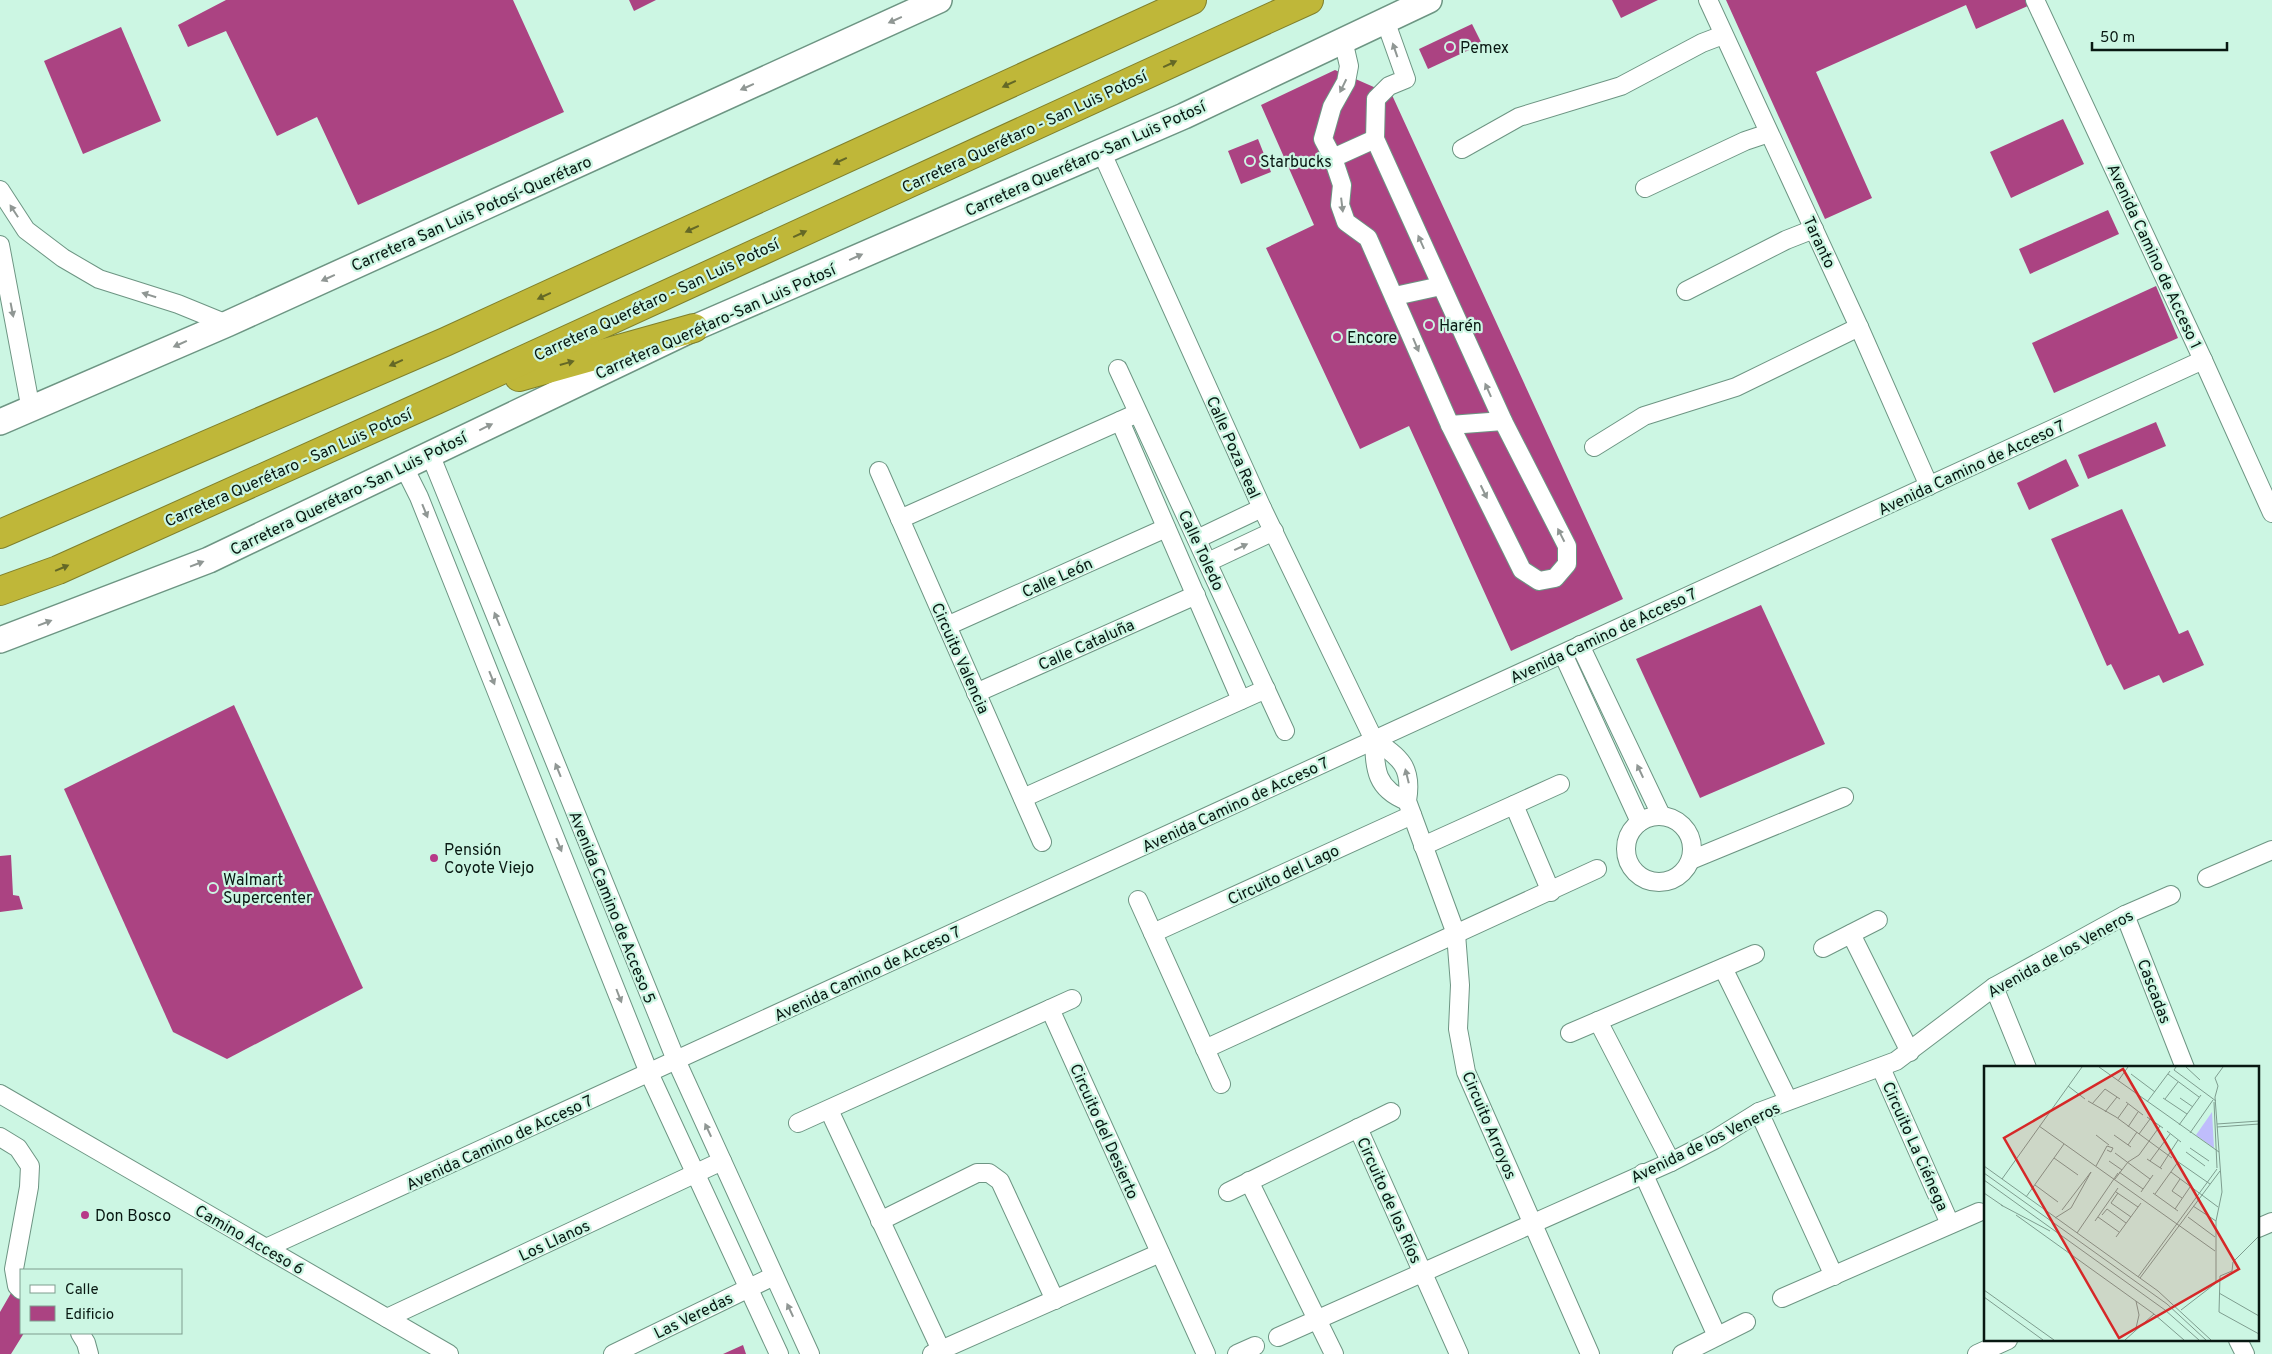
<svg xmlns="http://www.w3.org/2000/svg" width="2272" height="1354" font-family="Overpass,sans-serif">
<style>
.building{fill:#ab4382}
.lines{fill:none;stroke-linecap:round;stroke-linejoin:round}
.street-casing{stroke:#6d9583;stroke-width:20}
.secondary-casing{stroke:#6d9583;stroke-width:28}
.highway-casing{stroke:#7f7f2b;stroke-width:30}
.street{stroke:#fff;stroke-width:18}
.secondary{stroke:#fff;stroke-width:25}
.highway{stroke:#bfb739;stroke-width:28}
.oneway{fill:#909794}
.oneway2{fill:#646826}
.poi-dot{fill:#b73988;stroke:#ccf6e3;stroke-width:2}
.labels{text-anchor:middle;stroke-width:4.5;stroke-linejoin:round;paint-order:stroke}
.poi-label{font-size:16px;fill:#081812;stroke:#ccf6e3;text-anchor:start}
.street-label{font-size:16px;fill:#081812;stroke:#ccf6e3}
.inset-road{fill:none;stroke:#7e9d8f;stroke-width:1}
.view{fill:#d62828;fill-opacity:0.15;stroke:#d62828;stroke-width:2.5}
.inset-edge{fill:none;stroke:#081812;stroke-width:2.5}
</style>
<rect width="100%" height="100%" fill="#ccf6e3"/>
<g class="building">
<polygon points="226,0 513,0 564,112 358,205 317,117 277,136 226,31 188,47 178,25"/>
<polygon points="629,0 656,0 634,11"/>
<polygon points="1612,0 1658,0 1621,18"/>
<polygon points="1726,0 2027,0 2030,5 1976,29 1966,5 1816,72 1872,198 1825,219"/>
<polygon points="1472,24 1482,44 1428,69 1419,49"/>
<polygon points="121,27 161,121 83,154 44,61"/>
<polygon points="1335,70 1392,95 1623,599 1511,651 1409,426 1360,449 1266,248 1314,225 1261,105"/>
<polygon points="2063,119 2084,164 2011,198 1990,152"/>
<polygon points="1258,139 1271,172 1241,184 1228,151"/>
<polygon points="2108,210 2119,234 2030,274 2019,249"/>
<polygon points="2156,286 2178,338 2054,393 2032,343"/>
<polygon points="2156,422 2166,446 2088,479 2078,455"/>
<polygon points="2066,459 2079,486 2029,510 2017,483"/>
<polygon points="2122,509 2179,634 2188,630 2204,665 2163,683 2159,675 2124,690 2111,664 2107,666 2051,539"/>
<polygon points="1761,605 1825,744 1700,798 1636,659"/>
<polygon points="234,705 363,988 227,1059 173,1032 64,789"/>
<polygon points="11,855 13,895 19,896 23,909 0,912 0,856"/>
<polygon points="11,1293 21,1300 21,1333 24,1333 11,1354 0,1354 0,1312"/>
<polygon points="743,1345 746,1354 723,1354"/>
</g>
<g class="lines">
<g class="street-casing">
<g id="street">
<polyline points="1708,0 1859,327 1929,486"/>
<polyline points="2035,0 2203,360 2272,513"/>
<polyline points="1343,40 1349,66 1346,82 1332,107 1323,139 1333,158 1342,185 1340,205 1346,222 1368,238 1450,425 1522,570 1539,581 1555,578 1567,564 1567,546 1503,421 1375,139 1376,99 1389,86 1406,79 1385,20"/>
<polyline points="1462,149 1519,117 1621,86 1702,43 1723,35"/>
<path d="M 1101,151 L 1262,508 L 1374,740 C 1375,770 1376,789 1407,801"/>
<polyline points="1333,158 1375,139"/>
<polyline points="1645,188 1745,141 1769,133"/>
<polyline points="0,190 26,230 63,258 99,279 178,304 227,324"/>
<polyline points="0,245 31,410"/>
<polyline points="1686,291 1786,240 1814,229"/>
<polyline points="1395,296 1441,286"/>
<polyline points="1118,369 1285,731"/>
<polyline points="1120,421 1241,700"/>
<polyline points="1450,425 1503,421"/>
<polyline points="1594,447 1644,416 1736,387 1859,327"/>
<polyline points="430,454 676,1060 810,1354"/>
<polyline points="404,467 419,497 649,1073 779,1354"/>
<polyline points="879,471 1042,842"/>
<polyline points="900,519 1131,416"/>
<polyline points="1197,539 1262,508"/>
<polyline points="1208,562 1274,531"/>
<polyline points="947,626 1166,528"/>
<polyline points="1580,645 1661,815"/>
<polyline points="1563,654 1640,822"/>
<polyline points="976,693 1196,595"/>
<path d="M 1374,740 C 1400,757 1413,767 1407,801 L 1456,934 L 1460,985 L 1458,1029 L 1466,1072 L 1590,1354"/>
<polyline points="1023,798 1266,689"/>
<polyline points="1514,805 1551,892"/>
<circle cx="1659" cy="849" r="33"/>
<polyline points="1423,846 1560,784"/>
<polyline points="1691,860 1844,797"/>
<polyline points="2207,878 2272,850"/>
<polyline points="1138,900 1221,1084"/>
<polyline points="2125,915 2185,1068"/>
<polyline points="1153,933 1412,815"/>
<polyline points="1851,934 1910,1052"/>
<polyline points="1823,948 1878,920"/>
<polyline points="1723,968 1788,1100"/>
<polyline points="1994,987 2027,1068"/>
<polyline points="1050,1009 1206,1354"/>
<polyline points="1598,1021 1671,1162"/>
<polyline points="1570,1033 1755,954"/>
<polyline points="1205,1049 1597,869"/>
<polyline points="1881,1068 1950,1224"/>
<polyline points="0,1094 449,1354"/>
<polyline points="829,1110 941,1350"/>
<polyline points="1759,1112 1834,1276"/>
<polyline points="798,1123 1072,999"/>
<polyline points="1358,1128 1459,1354"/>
<polyline points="0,1137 18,1148 30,1166 29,1187 14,1269 17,1286 21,1290"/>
<polyline points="1643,1173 1717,1336"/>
<polyline points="1249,1181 1334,1354"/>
<polyline points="1228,1192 1391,1112"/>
<polyline points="880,1221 977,1173 989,1173 1000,1181 1055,1300"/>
<polyline points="2258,1228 2272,1222"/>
<polyline points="266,1248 2203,360"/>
<polyline points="1782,1298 1979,1212"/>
<polyline points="387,1318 722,1161"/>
<polyline points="80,1333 86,1343 89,1354"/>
<polyline points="1278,1337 1671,1162 1714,1140 1759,1112 1896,1061 1994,987 2125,915 2171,895"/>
<polyline points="2238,1340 2245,1354"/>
<polyline points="613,1354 774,1276"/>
<polyline points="932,1354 1160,1253"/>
<polyline points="1237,1354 1255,1346"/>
<polyline points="1682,1354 1746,1322"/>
<polyline points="1977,1354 2008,1340"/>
</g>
</g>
<g class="secondary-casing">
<g id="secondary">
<polyline points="0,422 227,324 939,0"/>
<polyline points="0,640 209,560 694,328 1184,116 1429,0"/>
</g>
</g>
<g class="highway-casing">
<g id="highway">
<polyline points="519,377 694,328"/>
<polyline points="0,534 445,342 1192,0"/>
<polyline points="0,591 58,570 436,400 1309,0"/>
</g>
</g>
<use href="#street" class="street"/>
<use href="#secondary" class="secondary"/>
<use href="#highway" class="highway"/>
</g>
<defs><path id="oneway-solid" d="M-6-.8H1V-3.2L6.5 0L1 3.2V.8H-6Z" transform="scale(1.25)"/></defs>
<g class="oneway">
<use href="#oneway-solid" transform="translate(895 20) rotate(156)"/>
<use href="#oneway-solid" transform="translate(1395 50) rotate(-109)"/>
<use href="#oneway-solid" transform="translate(1343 86) rotate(116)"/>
<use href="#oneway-solid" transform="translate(747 87) rotate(156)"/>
<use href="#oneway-solid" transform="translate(1342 205) rotate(83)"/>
<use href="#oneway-solid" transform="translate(14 211) rotate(-123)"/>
<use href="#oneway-solid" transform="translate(1421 242) rotate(-114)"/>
<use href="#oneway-solid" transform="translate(856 257) rotate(-24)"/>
<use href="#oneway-solid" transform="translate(328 278) rotate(156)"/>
<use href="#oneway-solid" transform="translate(149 295) rotate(-163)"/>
<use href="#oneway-solid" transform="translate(12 310) rotate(79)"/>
<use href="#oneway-solid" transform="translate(180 344) rotate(156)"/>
<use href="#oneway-solid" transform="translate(1416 345) rotate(67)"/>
<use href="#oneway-solid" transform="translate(1488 390) rotate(-114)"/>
<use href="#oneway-solid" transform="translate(486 427) rotate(-26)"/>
<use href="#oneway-solid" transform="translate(1484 492) rotate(64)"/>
<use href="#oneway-solid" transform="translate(425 511) rotate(68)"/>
<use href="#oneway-solid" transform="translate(1561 535) rotate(-117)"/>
<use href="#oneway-solid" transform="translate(1241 547) rotate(-25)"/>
<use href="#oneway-solid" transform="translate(197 564) rotate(-21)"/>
<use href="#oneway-solid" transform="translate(497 619) rotate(-112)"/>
<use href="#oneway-solid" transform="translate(45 623) rotate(-21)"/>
<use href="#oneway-solid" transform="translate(492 678) rotate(68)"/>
<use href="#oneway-solid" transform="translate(558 770) rotate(-112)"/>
<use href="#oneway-solid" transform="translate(1640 771) rotate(-115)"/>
<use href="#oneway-solid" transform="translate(1407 776) rotate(-104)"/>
<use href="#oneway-solid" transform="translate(559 845) rotate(68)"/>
<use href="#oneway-solid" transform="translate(619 996) rotate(69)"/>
<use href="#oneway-solid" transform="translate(708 1130) rotate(-115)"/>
<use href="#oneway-solid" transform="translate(790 1310) rotate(-115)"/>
</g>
<g class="oneway2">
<use href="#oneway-solid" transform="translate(1170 64) rotate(-25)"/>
<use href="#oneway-solid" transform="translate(1009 84) rotate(155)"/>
<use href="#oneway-solid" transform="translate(840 161) rotate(155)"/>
<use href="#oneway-solid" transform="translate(692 229) rotate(155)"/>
<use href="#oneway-solid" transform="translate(800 234) rotate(-25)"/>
<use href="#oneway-solid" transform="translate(544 296) rotate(155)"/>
<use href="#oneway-solid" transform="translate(396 363) rotate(156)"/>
<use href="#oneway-solid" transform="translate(567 363) rotate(-16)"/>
<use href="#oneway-solid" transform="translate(62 568) rotate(-23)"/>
</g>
<g class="poi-dot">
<circle cx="1450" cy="47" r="5"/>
<circle cx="1250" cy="161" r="5"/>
<circle cx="1429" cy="325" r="5"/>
<circle cx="1337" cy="337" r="5"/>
<circle cx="434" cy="858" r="5"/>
<circle cx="213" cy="888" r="5"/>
<circle cx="85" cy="1215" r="5"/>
</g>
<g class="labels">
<g class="poi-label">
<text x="1460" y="53">Pemex</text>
<text x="1260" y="167">Starbucks</text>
<text x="1439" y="331">Harén</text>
<text x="1347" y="343">Encore</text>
<text x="444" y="855">Pensión<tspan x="444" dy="18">Coyote Viejo</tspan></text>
<text x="223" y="885">Walmart<tspan x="223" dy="18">Supercenter</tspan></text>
<text x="95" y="1221">Don Bosco</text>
</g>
<g class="street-label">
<text transform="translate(1024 131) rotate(-25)" y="6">Carretera Querétaro - San Luis Potosí</text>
<text transform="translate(1085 158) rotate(-24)" y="6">Carretera Querétaro-San Luis Potosí</text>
<text transform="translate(471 213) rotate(-24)" y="6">Carretera San Luis Potosí-Querétaro</text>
<text transform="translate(1820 242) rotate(65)" y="6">Taranto</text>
<text transform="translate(2155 256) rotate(65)" y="6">Avenida Camino de Acceso 1</text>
<text transform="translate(656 299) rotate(-25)" y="6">Carretera Querétaro - San Luis Potosí</text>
<text transform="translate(715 321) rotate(-24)" y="6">Carretera Querétaro-San Luis Potosí</text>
<text transform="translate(1234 447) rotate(66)" y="6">Calle Poza Real</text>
<text transform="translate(288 467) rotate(-24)" y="6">Carretera Querétaro - San Luis Potosí</text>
<text transform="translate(1971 467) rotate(-25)" y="6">Avenida Camino de Acceso 7</text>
<text transform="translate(348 493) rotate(-26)" y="6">Carretera Querétaro-San Luis Potosí</text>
<text transform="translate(1202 550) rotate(65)" y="6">Calle Toledo</text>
<text transform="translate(1057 577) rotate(-24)" y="6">Calle León</text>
<text transform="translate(1603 635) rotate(-25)" y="6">Avenida Camino de Acceso 7</text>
<text transform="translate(1086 644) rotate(-24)" y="6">Calle Cataluña</text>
<text transform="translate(961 658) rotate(66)" y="6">Circuito Valencia</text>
<text transform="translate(1235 804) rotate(-25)" y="6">Avenida Camino de Acceso 7</text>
<text transform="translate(1283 874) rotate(-25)" y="6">Circuito del Lago</text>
<text transform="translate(613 907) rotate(68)" y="6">Avenida Camino de Acceso 5</text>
<text transform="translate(2060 953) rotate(-29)" y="6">Avenida de los Veneros</text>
<text transform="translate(867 973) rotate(-25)" y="6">Avenida Camino de Acceso 7</text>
<text transform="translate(2155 991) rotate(69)" y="6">Cascadas</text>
<text transform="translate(1490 1125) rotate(67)" y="6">Circuito Arroyos</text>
<text transform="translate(1105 1131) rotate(66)" y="6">Circuito del Desierto</text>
<text transform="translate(499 1142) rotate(-25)" y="6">Avenida Camino de Acceso 7</text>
<text transform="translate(1705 1142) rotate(-26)" y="6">Avenida de los Veneros</text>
<text transform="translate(1916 1146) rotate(66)" y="6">Circuito La Ciénega</text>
<text transform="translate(1390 1200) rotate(66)" y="6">Circuito de los Ríos</text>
<text transform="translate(250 1239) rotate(30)" y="6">Camino Acceso 6</text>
<text transform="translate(554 1240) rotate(-25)" y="6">Los Llanos</text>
<text transform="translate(693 1315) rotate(-26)" y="6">Las Veredas</text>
</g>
</g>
<g transform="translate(1984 1066)">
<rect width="275" height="275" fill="#ccf6e3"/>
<path d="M 228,46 L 230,82 L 212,69 Z" fill="#bfbdfc"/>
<path class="inset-road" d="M 115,1 L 235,86M 192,1 L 190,4 L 232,35M 202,1 L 216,14M 147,8 L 171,26M 184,8 L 215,31M 134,15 L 144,1M 84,20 L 101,33M 179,32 L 203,48M 196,32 L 209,41M 181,33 L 194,16M 104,35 L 132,51 L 188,92M 142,36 L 159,49M 163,36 L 186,5M 230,36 L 233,102M 108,38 L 121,23 L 136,33M 121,46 L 133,31M 163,51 L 179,62M 134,52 L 144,38M 233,58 L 275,55M 195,59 L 217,29M 55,60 L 231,185M 144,61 L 154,46M 233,61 L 275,58M 183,65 L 197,76M 206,67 L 229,34M 155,68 L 166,53M 112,69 L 125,79M 130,69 L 147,81M 144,79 L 153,66M 206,82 L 225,95M 202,86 L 221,100M 131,87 L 166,113M 70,92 L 94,109M 163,93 L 178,103M 190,93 L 226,118M 125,95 L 138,104M 166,95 L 186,68M 0,100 L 174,225 L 227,274M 112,100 L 123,80 L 129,82 L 127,86 L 123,84M 176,102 L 194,74M 135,106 L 159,123M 187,106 L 234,141M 0,107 L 183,238 L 222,274M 18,113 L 98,1M 131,113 L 144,96 L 155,89 L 176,60M 196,113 L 188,125 L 198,132M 0,114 L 181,244 L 215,274M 51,119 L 74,136M 132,126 L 154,141M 157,126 L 169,109M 0,127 L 19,140M 134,127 L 127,137 L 147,151M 169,127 L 194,145M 171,128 L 194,96M 42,131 L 80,78M 17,139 L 66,165M 209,140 L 232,155M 191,143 L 206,121M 78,144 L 107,106M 32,149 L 170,248 L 200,274M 118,149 L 123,143 L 142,157M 114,151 L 135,166M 204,151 L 231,171M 71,152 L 87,142 L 107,106M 111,155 L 134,122M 93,167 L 134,107M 275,170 L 249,196 L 248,205 L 236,210 L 235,246 L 275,268M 132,171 L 157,137M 154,211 L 233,103M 156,212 L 236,105M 0,224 L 70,274M 235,227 L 275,250M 0,231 L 59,274M 197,244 L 232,217 L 232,155 L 238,126 L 231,31 L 234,20 L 231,12 L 239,1M 152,262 L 155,249 L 152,235M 141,274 L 170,248"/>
<path class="view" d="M 139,3 L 255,203 L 135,272 L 20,72 Z"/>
<rect width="275" height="275" class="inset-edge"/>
</g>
<rect x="20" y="1269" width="162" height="65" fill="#ccf6e3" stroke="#7e9d8f"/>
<rect x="30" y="1285" width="25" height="8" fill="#ffffff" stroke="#7e9d8f"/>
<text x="65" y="1294" font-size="15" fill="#081812">Calle</text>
<rect x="30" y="1306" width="25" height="15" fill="#ab4382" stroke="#7e9d8f"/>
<text x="65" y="1319" font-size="15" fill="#081812">Edificio</text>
<path d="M2092 42v8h135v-8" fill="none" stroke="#081812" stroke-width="2.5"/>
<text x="2100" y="42" font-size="15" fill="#081812" stroke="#ccf6e3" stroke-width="4" paint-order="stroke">50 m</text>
</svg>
